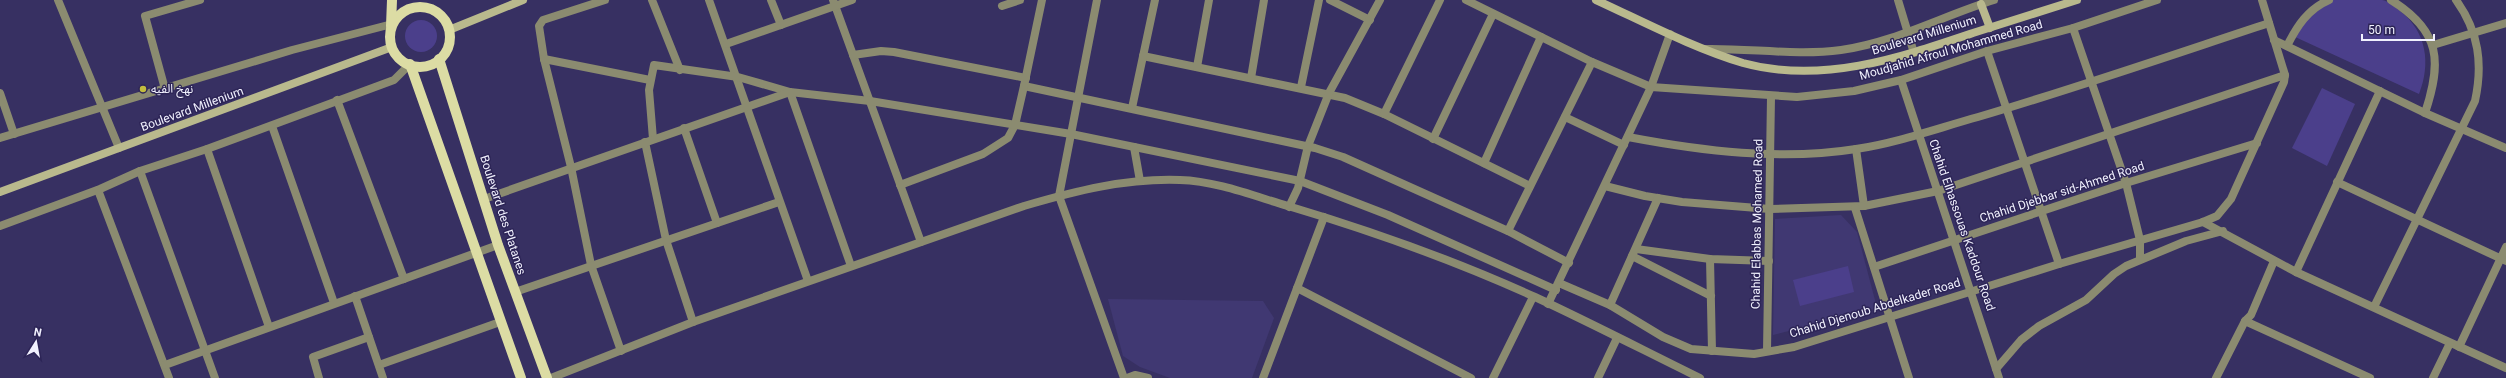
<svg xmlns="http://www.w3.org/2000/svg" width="2506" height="378" font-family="Roboto,'Noto Sans Arabic',sans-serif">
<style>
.built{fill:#403872}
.green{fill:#4b3f8b}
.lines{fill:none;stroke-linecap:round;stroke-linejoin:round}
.street{stroke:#8b8b70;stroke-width:8}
.secondary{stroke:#b9b98d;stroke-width:8}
.primary{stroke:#dcdca4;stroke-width:10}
.poi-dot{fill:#c2bd3f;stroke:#2d2557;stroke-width:1.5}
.labels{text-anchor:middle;stroke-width:3;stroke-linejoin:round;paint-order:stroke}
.street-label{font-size:12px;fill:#f1f1fe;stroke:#2d2557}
.poi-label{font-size:12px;fill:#f1f1fe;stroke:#2d2557;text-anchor:start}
</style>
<rect width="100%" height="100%" fill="#373062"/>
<g class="built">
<polygon points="1841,215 1857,232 1876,304 1874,309 1773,335 1775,219"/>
<polygon points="1108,299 1263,301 1274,318 1252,378 1170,378 1140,367 1123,356"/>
</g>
<g class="green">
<path d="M 2332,0 C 2348,0 2366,0 2382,0 C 2388,1 2395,7 2400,11 C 2427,32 2431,64 2419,94 L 2293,36 L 2302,23 Z"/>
<circle cx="421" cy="36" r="16"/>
<polygon points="2322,88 2355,104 2327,166 2292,148"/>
<polygon points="1848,266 1854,292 1800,306 1793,280"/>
</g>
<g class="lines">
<g class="street">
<polyline points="58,0 119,148"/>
<polyline points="605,0 543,20 539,26 544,59 571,167 591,265 621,351"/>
<polyline points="652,0 680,70"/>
<polyline points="709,0 808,281"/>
<polyline points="771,0 781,25"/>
<polyline points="833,0 921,242"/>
<polyline points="1097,0 1059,196 1124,378"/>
<polyline points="1330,0 1370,20"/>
<polyline points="1466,0 1592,62 1651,87 1797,97 1854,91 1901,80 1987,51 2073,28 2157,0"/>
<polyline points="1898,0 1914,53"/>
<path d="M 2391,0 C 2441,31 2442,62 2425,113"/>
<polyline points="1002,6 1020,0"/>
<polyline points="2073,28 2126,183 2140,240 2140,259"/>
<polyline points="2274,40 2425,113 2506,148"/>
<polyline points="726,44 852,0"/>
<polyline points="2433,45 2506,23"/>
<path d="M 2287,46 C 2297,26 2308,9 2329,0"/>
<path d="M 1705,49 C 1750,48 1796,56 1841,50 C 1896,42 1942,16 1994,0"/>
<polyline points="1987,51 2059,264"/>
<polyline points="853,55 881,51 894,52 1026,78"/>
<polyline points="1143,56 1345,98 1384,114 1530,186"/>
<polyline points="544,59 650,80"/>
<polyline points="1197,67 1209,0"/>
<polyline points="1251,78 1264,0"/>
<polyline points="1901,80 1999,378"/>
<polyline points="1024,86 1315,148 1343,157 1508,231 1569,263"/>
<polyline points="1301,87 1319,0"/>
<polyline points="165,89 145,16 200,0"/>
<polyline points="0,93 14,134"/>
<polyline points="337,100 404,279"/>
<polyline points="1132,108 1155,0"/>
<polyline points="1384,114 1440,0"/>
<polyline points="1565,117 1624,145"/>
<polyline points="272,126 334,303"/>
<polyline points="684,128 717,223"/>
<path d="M 1628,137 C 1702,151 1781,161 1856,149 C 1897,143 1938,128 1978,117 C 2076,88 2172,55 2269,23"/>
<polyline points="0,138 292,50 392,24"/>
<polyline points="653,139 649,90 654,65 738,77 790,92 851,266"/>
<polyline points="1433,139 1493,14"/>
<polyline points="645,142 666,240 693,322"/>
<polyline points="1134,147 1140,181"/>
<polyline points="207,149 269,327"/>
<polyline points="1856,149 1864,206"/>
<polyline points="1484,163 1541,37"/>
<polyline points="140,171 215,378"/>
<polyline points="2337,182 2506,261"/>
<polyline points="900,185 983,154 1008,138 1015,125 1024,86 1042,0"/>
<polyline points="1605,186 1645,196 1682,202 1770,209 1864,206 1938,191 2285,75"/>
<polyline points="98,190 169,378"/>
<polyline points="484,199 790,92 870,101 1071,134 1300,181 1388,215 1556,290"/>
<polyline points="1289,207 1298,188 1308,146 1329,93 1380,0"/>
<polyline points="1855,208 1909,378"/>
<polyline points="2203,222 2296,272 2506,368"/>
<polyline points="0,226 100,189 140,171 207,149 394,80 410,64"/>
<polyline points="1508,231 1592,62"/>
<polyline points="1636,249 1710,259 1769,261"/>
<polyline points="1632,256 1711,296"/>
<polyline points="1710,259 1712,351"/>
<polyline points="1874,267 2126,183 2257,143"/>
<polyline points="2296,272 2380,91"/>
<polyline points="1559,283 1610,305 1663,337 1691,349 1754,354 1794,347 2059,264 2203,222 2217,216 2231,199 2284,82 2285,75 2262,0"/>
<polyline points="1297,288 1471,378"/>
<polyline points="515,292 779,202"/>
<polyline points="355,296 383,378"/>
<polyline points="1548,304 1651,87 1670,34"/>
<polyline points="1610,305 1658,198"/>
<path d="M 2374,307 L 2475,101 C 2483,64 2479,32 2456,0"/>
<polyline points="2245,321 2370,378"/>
<polyline points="2459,347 2506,247"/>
<polyline points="1767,351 1771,97"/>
<polyline points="165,365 498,245"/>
<polyline points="379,365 500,322"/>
<polyline points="1996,369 2021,340 2039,326 2086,300 2114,274 2126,266 2186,241 2223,231"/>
<polyline points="319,378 313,357 369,337"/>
<path d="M 551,378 L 693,322 L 1024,206 C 1075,191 1126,178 1180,180 C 1216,181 1254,196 1288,206 C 1372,231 1456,261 1535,297 C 1591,323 1645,351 1700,378"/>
<polyline points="1127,378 1135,375 1148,378"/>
<polyline points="1263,378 1324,217"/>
<polyline points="1493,378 1533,297"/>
<polyline points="1598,378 1617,338"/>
<polyline points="2216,378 2245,321 2251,315 2274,261"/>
<polyline points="2433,378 2450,343"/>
</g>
<g class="secondary">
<path d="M 1596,0 C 1644,22 1693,48 1743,63 C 1823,85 1902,57 1976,32 C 2010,21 2043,11 2077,0"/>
<polyline points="1981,4 1990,28"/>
<polyline points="449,30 523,0"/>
<polyline points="0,192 392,47"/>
</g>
<g class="primary">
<circle cx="420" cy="37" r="30"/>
<polyline points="391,26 392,0"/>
<polyline points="439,59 498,245 547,378"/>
<polyline points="410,64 521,378"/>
</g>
</g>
<circle class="poi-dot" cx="143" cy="89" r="4"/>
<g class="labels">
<g class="street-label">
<text transform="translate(1924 35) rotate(-17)" y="4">Boulevard Millenium</text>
<text transform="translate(1951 50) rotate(-16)" y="4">Moudjahid Afroul Mohammed Road</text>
<text transform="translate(192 109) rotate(-20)" y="4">Boulevard Millenium</text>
<text transform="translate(2062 192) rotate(-18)" y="4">Chahid Djebbar sid-Ahmed Road</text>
<text transform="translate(503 215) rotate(72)" y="4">Boulevard des Platanes</text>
<text transform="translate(1757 224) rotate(-89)" y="4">Chahid Elabbas Mohamed Road</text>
<text transform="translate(1962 225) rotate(71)" y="4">Chahid Elhassouas Kaddour Road</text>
<text transform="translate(1875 308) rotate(-17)" y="4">Chahid Djenoub Abdelkader Road</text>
</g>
<g class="poi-label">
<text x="151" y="93">نهخ الفيه</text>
</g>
</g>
<g transform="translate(36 342) rotate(11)" stroke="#2d2557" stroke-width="3" paint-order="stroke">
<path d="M0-3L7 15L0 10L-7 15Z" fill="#f1f1fe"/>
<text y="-6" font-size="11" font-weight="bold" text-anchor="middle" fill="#f1f1fe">N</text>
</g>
<path d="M2362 34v6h72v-6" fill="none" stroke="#f1f1fe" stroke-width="2"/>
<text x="2368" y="34" font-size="12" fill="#f1f1fe" stroke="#2d2557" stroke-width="3" paint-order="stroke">50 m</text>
</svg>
